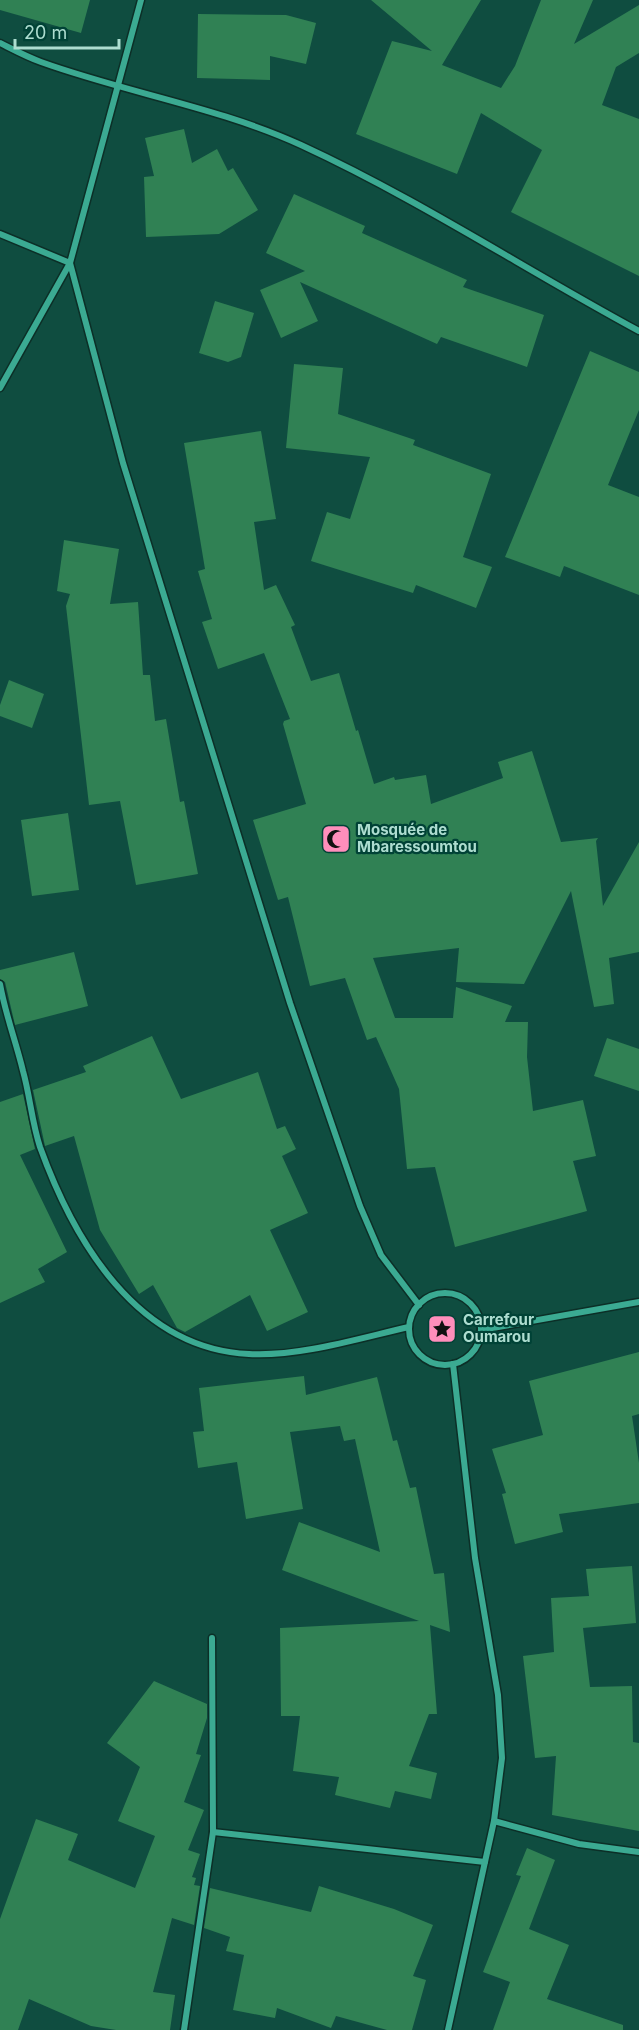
<svg xmlns="http://www.w3.org/2000/svg" width="639" height="2030" font-family="Inter,sans-serif">
<style>
.building{fill:#308154}
.lines{fill:none;stroke-linecap:round;stroke-linejoin:round}
.street-casing{stroke:#0c2f27;stroke-width:9}
.street{stroke:#3baa92;stroke-width:6}
.labels{text-anchor:middle;stroke-width:4.5;stroke-linejoin:round;paint-order:stroke}
.poi-label{font-size:15px;font-weight:bold;fill:#adddd0;stroke:#004236;text-anchor:start}
</style>
<rect width="100%" height="100%" fill="#0f4d40"/>
<g class="building">
<polygon points="0,0 90,0 81,33 0,10"/>
<polygon points="371,0 481,0 442,65 501,88 515,66 541,0 593,0 574,44 639,5 639,53 616,67 602,105 639,119 639,276 511,212 542,150 481,113 457,174 356,134 392,41 432,51"/>
<polygon points="198,14 286,15 316,23 306,64 270,56 270,80 197,78"/>
<polygon points="184,129 192,163 217,149 228,171 233,168 258,210 219,234 146,237 144,177 154,176 145,138"/>
<polygon points="294,194 365,226 362,233 467,280 463,287 544,315 527,367 441,337 437,344 300,282 318,321 281,338 260,290 305,271 266,253"/>
<polygon points="215,301 254,313 241,357 228,362 199,353"/>
<polygon points="590,351 639,372 639,410 608,485 639,497 639,595 564,566 560,577 505,557"/>
<polygon points="294,364 343,368 338,414 415,440 413,445 491,474 463,557 492,567 476,608 416,585 413,593 311,561 327,512 350,519 370,457 286,448"/>
<polygon points="261,431 276,519 254,522 264,590 276,585 295,625 291,627 311,681 339,673 356,731 358,730 374,784 394,777 395,780 426,775 431,804 503,778 498,762 532,751 561,842 598,838 596,841 603,906 639,842 639,952 609,958 614,1004 594,1007 571,891 524,984 456,982 459,948 373,958 395,1018 453,1018 456,987 512,1006 505,1022 528,1022 527,1057 533,1111 583,1100 596,1156 573,1161 587,1211 455,1247 435,1167 407,1169 399,1089 376,1037 367,1040 345,978 310,986 288,897 278,900 253,820 306,804 283,724 284,721 290,719 264,653 218,669 202,622 212,619 198,571 205,569 184,443"/>
<polygon points="64,540 119,549 110,604 138,602 143,675 150,675 155,721 166,719 180,802 184,801 198,874 136,885 120,801 89,805 66,606 70,594 57,591"/>
<polygon points="9,680 44,694 32,728 0,716 0,705"/>
<polygon points="68,813 79,890 32,896 21,820"/>
<polygon points="74,952 88,1006 15,1025 5,982 0,979 0,970"/>
<polygon points="152,1036 181,1099 258,1072 277,1129 285,1126 296,1149 282,1156 308,1213 270,1230 308,1312 267,1331 250,1295 185,1332 177,1328 153,1285 139,1294 100,1230 74,1136 45,1146 33,1090 86,1072 83,1066"/>
<polygon points="607,1038 639,1049 639,1091 594,1076"/>
<polygon points="23,1094 35,1149 20,1155 67,1252 38,1269 45,1282 0,1303 0,1102"/>
<polygon points="639,1352 639,1414 632,1416 639,1463 639,1503 559,1514 563,1532 515,1544 502,1494 506,1493 492,1449 543,1435 529,1381"/>
<polygon points="304,1376 306,1395 377,1377 393,1441 397,1440 410,1488 416,1487 434,1574 444,1573 450,1632 430,1625 437,1714 429,1714 409,1766 437,1773 431,1799 395,1791 390,1808 335,1795 339,1777 293,1771 300,1716 281,1716 280,1628 419,1621 282,1570 299,1522 380,1552 355,1439 344,1441 340,1426 290,1432 303,1509 246,1519 237,1462 198,1468 193,1432 204,1431 199,1388"/>
<polygon points="632,1566 636,1623 583,1628 590,1687 632,1686 633,1742 639,1743 639,1831 552,1815 556,1756 535,1758 523,1656 554,1652 551,1598 589,1596 586,1569"/>
<polygon points="154,1681 207,1704 207,1718 196,1754 201,1755 184,1802 204,1810 188,1850 200,1854 192,1877 196,1878 194,1885 200,1886 194,1925 172,1918 153,1992 175,1995 170,2030 116,2030 91,2026 29,1999 18,2030 0,2030 0,1919 36,1819 78,1834 68,1860 135,1888 155,1836 118,1821 140,1767 107,1743"/>
<polygon points="527,1848 555,1860 529,1929 569,1945 547,1999 623,2025 623,2030 493,2030 510,1982 483,1972 521,1876 516,1875"/>
<polygon points="319,1886 394,1909 433,1925 413,1976 426,1980 412,2030 387,2030 336,2016 331,2028 277,2008 275,2018 233,2010 244,1955 226,1951 230,1937 204,1928 210,1888 311,1912"/>
</g>
<g class="lines">
<g class="street-casing">
<g id="street">
<path d="M 0,43 C 14,50 27,57 41,62 C 127,93 218,107 301,145 C 418,199 526,270 639,331"/>
<polyline points="0,234 70,263 123,463 290,1003 360,1206 381,1255 419,1305"/>
<polyline points="0,388 70,263 141,0"/>
<path d="M 0,984 C 5,1013 16,1042 23,1071 C 30,1096 32,1123 40,1147 C 74,1241 137,1349 249,1354 C 299,1357 360,1338 409,1327"/>
<circle cx="445" cy="1329" r="36"/>
<polyline points="481,1330 639,1302"/>
<polyline points="494,1821 579,1844 639,1852"/>
<polyline points="213,1832 485,1862"/>
<polyline points="184,2030 213,1832 212,1638"/>
<polyline points="448,2030 494,1821 502,1758 498,1695 475,1558 453,1364"/>
</g>
</g>
<use href="#street" class="street"/>
</g>
<defs>
<g id="mosque-square" transform="scale(1.5)"><rect x="-9" y="-9" width="18" height="18" rx="4" fill="#ff8ebb" stroke="#004236"/><path d="M3.5-4.9A6 6 0 1 0 3.5 4.9A5 5 0 1 1 3.5-4.9Z" fill="#111"/></g>
<g id="sight-square" transform="scale(1.5)"><rect x="-9" y="-9" width="18" height="18" rx="4" fill="#ff8ebb" stroke="#004236"/><path d="M0-6L1.8-2.2L6-1.7L2.9 1.2L3.7 5.4L0 3.3L-3.7 5.4L-2.9 1.2L-6-1.7L-1.8-2.2Z" fill="#111"/></g>
</defs>
<g fill-rule="evenodd">
<use href="#mosque-square" x="336" y="839"/>
<use href="#sight-square" x="442" y="1329"/>
</g>
<g class="labels">
<g class="poi-label">
<text x="357" y="835">Mosquée de<tspan x="357" dy="17">Mbaressoumtou</tspan></text>
<text x="463" y="1325">Carrefour<tspan x="463" dy="17">Oumarou</tspan></text>
</g>
</g>
<path d="M15 39v9h104v-9" fill="none" stroke="#adddd0" stroke-width="3"/>
<text x="24" y="39" font-size="18" fill="#adddd0" stroke="#004236" stroke-width="4.5" paint-order="stroke">20 m</text>
</svg>
